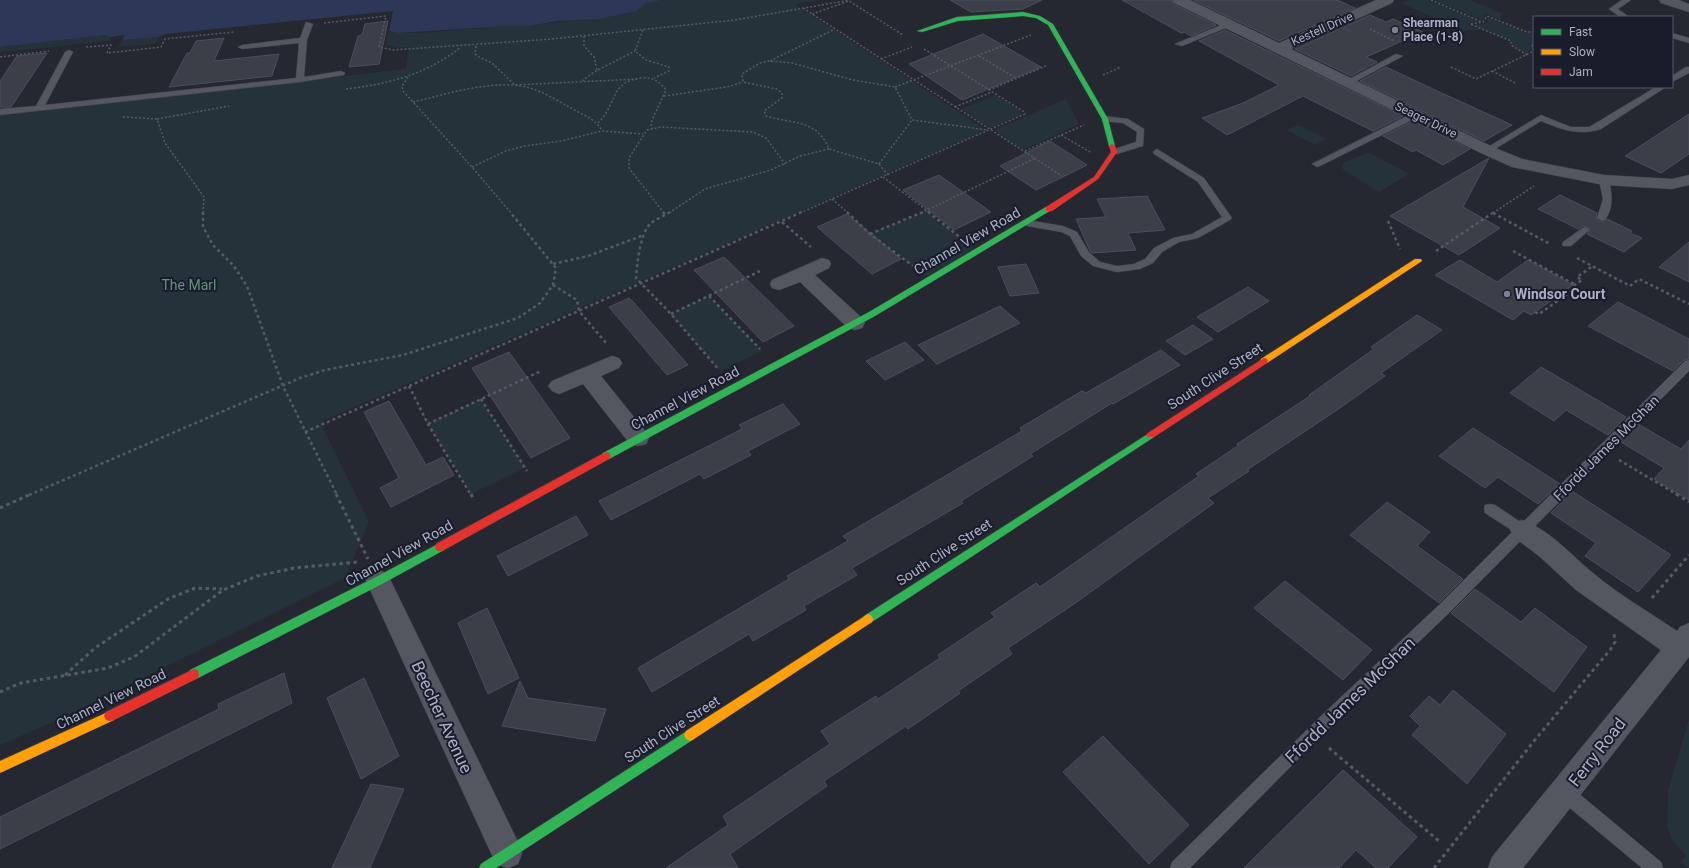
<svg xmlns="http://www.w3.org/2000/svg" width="1689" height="868" font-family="Roboto,sans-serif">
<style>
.green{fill:#25323a}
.water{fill:#2f3758}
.building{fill:#3c3e48;stroke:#4b4f5a}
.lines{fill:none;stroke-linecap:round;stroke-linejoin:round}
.lane-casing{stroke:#41434a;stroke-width:1}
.street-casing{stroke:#41434a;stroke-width:1}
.fast-casing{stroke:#41434a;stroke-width:1}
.slow-casing{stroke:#41434a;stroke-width:1}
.jam-casing{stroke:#41434a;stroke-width:1}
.path-far2{stroke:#565a63;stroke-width:1.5;stroke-dasharray:2 2;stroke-linecap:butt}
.path-far1{stroke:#565a63;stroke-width:2.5;stroke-dasharray:3 3;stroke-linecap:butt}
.path{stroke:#565a63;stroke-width:3;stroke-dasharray:3.5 3.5;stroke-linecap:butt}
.lane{fill:#545660;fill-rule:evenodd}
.street{fill:#545660;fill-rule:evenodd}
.fast{fill:#30b455;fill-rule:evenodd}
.slow{fill:#ff9f0a;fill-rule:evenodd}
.jam{fill:#e5322d;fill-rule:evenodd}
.poi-dot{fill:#7d8091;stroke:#181c2b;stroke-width:1.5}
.labels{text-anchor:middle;stroke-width:4;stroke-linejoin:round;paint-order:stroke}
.far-poi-label{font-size:12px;font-weight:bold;fill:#acb0c4;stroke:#181c2b;text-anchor:start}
.far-street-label{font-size:12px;fill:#acb0c4;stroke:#181c2b}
.street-label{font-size:14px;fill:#acb0c4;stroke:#181c2b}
.park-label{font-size:14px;fill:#64957a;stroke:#181c2b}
.poi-label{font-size:14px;font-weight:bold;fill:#acb0c4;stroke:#181c2b;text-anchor:start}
.near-street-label{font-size:17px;fill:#acb0c4;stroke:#181c2b}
</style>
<rect width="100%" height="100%" fill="#252831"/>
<g class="green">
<polygon points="662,0 821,0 795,4 986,130 320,422 369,522 345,578 64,717 0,745 0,115 406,69 409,47 396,48 386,44 389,31 398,33 421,33 505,26 529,26 572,20 578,21 637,11 646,3"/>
<polygon points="1408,0 1428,0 1479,21 1466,24 1480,30 1464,31 1401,3"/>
<polygon points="1434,0 1470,0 1501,13 1501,20 1487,14 1484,15 1482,20"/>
<path d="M 1488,17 L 1527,33 L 1534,33 L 1534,42 L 1529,44 L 1534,49 L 1525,53 C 1520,51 1511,48 1512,41 L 1473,25 L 1488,23 Z"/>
<polygon points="105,35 111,37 110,41 0,52 0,47"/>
<polygon points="160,37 154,44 117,47 123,40"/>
<polygon points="995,95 1020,110 1022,114 990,128 961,109"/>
<polygon points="1066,99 1079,124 1023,150 994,130"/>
<polygon points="1298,125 1326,139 1315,145 1287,130"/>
<polygon points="1367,153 1372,154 1409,174 1379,192 1342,169 1344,162"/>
<polygon points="927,211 978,252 930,279 870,234"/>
<polygon points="709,296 762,351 720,371 671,314"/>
<polygon points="481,399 525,468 471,494 428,424"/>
<polygon points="1689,719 1689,868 1688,868 1680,862 1686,856 1672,840 1667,826 1668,791"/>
</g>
<polygon class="water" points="0,0 662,0 646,3 637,11 598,19 557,21 529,26 505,26 398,33 389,31 393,11 165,34 160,37 123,40 124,35 111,37 105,35 0,47"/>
<g class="building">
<polygon points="950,0 1042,0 1023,9 971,12"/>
<polygon points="1122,0 1171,0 1173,4 1216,25 1191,36 1184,32 1181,33"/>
<polygon points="1193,0 1337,0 1355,8 1279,41"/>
<polygon points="1370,15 1386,22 1393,19 1423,32 1366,57 1377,62 1351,76 1295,49"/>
<polygon points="388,21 379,64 349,67 358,36 362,35 365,24"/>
<polygon points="1225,30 1403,116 1373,131 1303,96 1227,135 1202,118 1243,103 1279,85 1199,41"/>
<polygon points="983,34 1041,67 962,100 909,64"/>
<polygon points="224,38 214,61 279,54 272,76 169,87 187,53 190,53 196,41"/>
<polygon points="47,53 11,107 0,107 0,81 17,56"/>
<polygon points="1386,67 1433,89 1512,125 1484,141 1360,81"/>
<polygon points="1689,114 1689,154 1661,173 1625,156"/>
<polygon points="1413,121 1470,149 1443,165 1416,150 1413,152 1383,136"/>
<polygon points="1050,141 1087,165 1036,190 1000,166"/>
<polygon points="1489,158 1463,207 1500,228 1459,255 1390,216"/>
<polygon points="939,175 991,212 954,230 903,190"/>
<polygon points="1560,195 1597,213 1596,219 1601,222 1607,219 1632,231 1630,233 1642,238 1624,252 1587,234 1590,230 1587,227 1583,226 1578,229 1538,209"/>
<polygon points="1147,196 1165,230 1128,233 1136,250 1092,253 1090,251 1076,219 1106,217 1097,199"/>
<polygon points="847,214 901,259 872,274 817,227"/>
<polygon points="1689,242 1689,282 1659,267"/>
<polygon points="724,257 794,326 763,342 694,270"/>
<polygon points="1460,260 1497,282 1528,260 1573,285 1531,315 1524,311 1513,320 1435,275"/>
<polygon points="1026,264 1039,293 1010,296 998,267"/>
<polygon points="1248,287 1269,301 1218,332 1197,317"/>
<polygon points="629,298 635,304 688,365 667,375 609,307"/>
<polygon points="1618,302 1689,339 1689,359 1684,360 1673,371 1588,326"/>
<polygon points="1000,306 1020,323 937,364 918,345"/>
<polygon points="1417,315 1442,330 1381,373 1385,376 1334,412 1247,470 1249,471 1208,498 1214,503 1074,604 1008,648 1012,654 958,691 960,693 908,729 906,726 824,781 827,786 730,854 738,868 666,868 728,825 723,816 830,744 821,731 876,696 878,699 940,658 938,655 995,617 991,613 1036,583 1040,587 1199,476 1196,474 1239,445 1237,444 1310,396 1309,395 1374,349 1371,347"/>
<polygon points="1193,325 1213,339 1185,355 1166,341"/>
<polygon points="905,342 924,360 885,380 866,361"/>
<polygon points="1161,350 1180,365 1113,404 1112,403 1030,454 1033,456 961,501 963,503 852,568 857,575 804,606 806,610 753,641 749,634 652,692 638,668 789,579 787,576 848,541 843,536 1022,431 1020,428 1082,391 1086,393"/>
<polygon points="509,352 570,438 531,458 472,368"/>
<polygon points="1541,367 1626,417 1608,435 1566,410 1554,421 1510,393"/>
<polygon points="389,401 426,465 443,457 454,475 391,507 380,488 399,478 364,412"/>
<polygon points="783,404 800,424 748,451 751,455 704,479 700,474 611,520 599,501 742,429 739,425"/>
<polygon points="1638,424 1681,449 1689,440 1689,500 1654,479 1664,468 1621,442"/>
<polygon points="1473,428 1560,484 1538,504 1498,477 1485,488 1439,456"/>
<polygon points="1572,491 1671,555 1638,592 1585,556 1596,543 1551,513"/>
<polygon points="1387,502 1430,532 1417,546 1463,579 1439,603 1350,535"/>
<polygon points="576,516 588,535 508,576 497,556"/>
<polygon points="1285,581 1372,650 1343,680 1254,608"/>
<polygon points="1475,589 1521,622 1535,608 1587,647 1554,692 1451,613"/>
<polygon points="487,608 519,678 488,694 458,623"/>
<polygon points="284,673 292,703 0,849 0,817 219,709 218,704"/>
<polygon points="364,678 399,756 361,779 327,698"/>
<polygon points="520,681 528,698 606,709 595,741 502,726"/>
<polygon points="1453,690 1506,734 1467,784 1412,735 1420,726 1410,716 1429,696 1440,705"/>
<polygon points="1103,736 1189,825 1149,864 1063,772"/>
<polygon points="1343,770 1417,837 1388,868 1376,868 1356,850 1339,868 1244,868"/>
<polygon points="371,784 404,789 370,868 332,868"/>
</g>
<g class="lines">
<g class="lane-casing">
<g id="lane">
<polygon points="1622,0 1631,0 1618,9 1629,17 1620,17 1609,9"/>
<polygon points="306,22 313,24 307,40 304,77 341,71 345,73 344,75 300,82 0,115 0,109 36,106 65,52 69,50 73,52 45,105 296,78 299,43 242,49 238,47 242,45 300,38"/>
<polygon points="1226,23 1233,25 1182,46 1175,44"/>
<polygon points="1672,33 1689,38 1689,43 1672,38"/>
<polygon points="1396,54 1403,56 1351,84 1344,82"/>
<polygon points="1686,67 1689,67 1689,73 1672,82 1672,76"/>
<path d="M 1656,87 L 1666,87 L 1601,129 C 1579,136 1562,130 1541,121 L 1490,152 L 1487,153 L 1483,150 L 1541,115 L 1571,127 L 1589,127 Z"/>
<polygon points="1415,112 1419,115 1418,117 1320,166 1317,167 1312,164"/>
<polygon points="1105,116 1128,119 1144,129 1143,146 1117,154 1111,154 1111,150 1136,142 1137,132 1123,123 1102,121 1102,117"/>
<polygon points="1157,149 1204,178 1232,218 1230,220 1198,238 1179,242 1162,252 1153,263 1140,269 1117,272 1093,266 1081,256 1070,236 1061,232 1027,226 1022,223 1027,220 1063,226 1077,232 1089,252 1100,262 1117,266 1134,264 1145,259 1154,248 1173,238 1192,234 1222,217 1198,182 1154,154 1153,152"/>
<path d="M 1604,177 L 1609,180 C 1612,195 1614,207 1605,220 L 1602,221 L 1597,218 L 1603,199 L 1599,180 Z"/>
<polygon points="1584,227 1587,228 1589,230 1587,232 1571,246 1563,246 1562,244 1563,242"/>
<polygon points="1689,360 1689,371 1450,612 1332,725 1190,868 1170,868 1172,862 1322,715 1440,604 1513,531 1485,513 1484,509 1485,505 1490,504 1495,505 1522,523 1685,361"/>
<polygon points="1565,785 1571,787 1661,862 1663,868 1642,868 1559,799 1557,793 1559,787"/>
</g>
</g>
<g class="street-casing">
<g id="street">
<polygon points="1172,0 1190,0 1279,43 1376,0 1394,0 1392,3 1291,49 1493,147 1522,159 1604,175 1672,179 1689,175 1689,185 1672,189 1604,185 1512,167 1481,153 1174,3"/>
<polygon points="1659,0 1679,0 1689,4 1689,12 1661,3"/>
<polygon points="822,258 829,260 831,264 829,268 815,275 862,318 865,323 862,328 855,330 848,328 800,282 779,290 772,288 770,284 772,280"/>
<polygon points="612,356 619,358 622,363 619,368 601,376 646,432 649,438 646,444 638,446 630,444 583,384 559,394 552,391 548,386 552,381"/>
<path d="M 1522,520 C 1549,529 1571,555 1593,573 C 1619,595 1649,612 1677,631 L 1680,627 L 1689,623 L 1689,657 L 1523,868 L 1488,868 L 1492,857 L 1661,650 L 1576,590 L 1540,557 L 1514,537 L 1510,530 L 1514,523 Z"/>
<polygon points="378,570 387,573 518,842 522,853 518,864 508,868 496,864 366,581 369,573"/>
</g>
</g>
<g class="fast-casing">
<g id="fast">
<polygon points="1023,12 1040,16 1053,24 1108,119 1115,146 1114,147 1110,147 1109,146 1102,119 1048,25 1036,18 1023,16 958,21 922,32 917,31 957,17"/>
<polygon points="1046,207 1052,207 1053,209 875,316 609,459 603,459 601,456 603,453 869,312"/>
<polygon points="1151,432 1154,433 1156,435 1154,437 872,622 868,624 864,622 863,619 864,616"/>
<polygon points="440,543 444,544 445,547 444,550 382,584 198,678 194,679 190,678 189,674 190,670 374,578"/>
<polygon points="690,729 694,731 696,735 694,739 496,868 479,868 481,864"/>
</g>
</g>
<g class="slow-casing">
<g id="slow">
<polygon points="1415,259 1421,259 1422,261 1267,363 1261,363 1260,361 1261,359"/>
<polygon points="868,614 872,616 873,619 872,622 694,739 690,741 686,739 684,735 686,731"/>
<polygon points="110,711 114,712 116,716 114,720 0,773 0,761"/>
</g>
</g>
<g class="jam-casing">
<g id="jam">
<polygon points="1112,144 1115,146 1117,152 1098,179 1052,211 1046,211 1046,207 1094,177 1111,152 1109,146"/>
<polygon points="1264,358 1267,359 1268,361 1267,363 1154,437 1148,437 1146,435 1148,433"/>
<polygon points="606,452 609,453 611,456 609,459 444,550 440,551 436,550 435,547 436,544"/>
<polygon points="194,669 198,670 199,674 198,678 114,720 110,721 106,720 104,716 106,712"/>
</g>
</g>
<g class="path-far2">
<polyline points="1431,0 1482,22"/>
<polyline points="803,8 1062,176"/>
<polyline points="812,14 849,1 903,35"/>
<polyline points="324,23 386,16 379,47 393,50 552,39 735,20 850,0"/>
<polyline points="1370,29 1394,41"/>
<polyline points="643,30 635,51 646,60 669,67 669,71 654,78"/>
<polyline points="584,36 584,46 594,57 597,70"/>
<polyline points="1534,43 1531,45 1534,47"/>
<polyline points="476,46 475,54 477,56 492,63 515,85 637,79"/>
<polyline points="86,47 111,45 107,53 161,47 165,39 234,32"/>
<polyline points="924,49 1026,113"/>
<polyline points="1527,55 1511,45 1511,41 1470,24 1483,22 1487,16 1527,32 1534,32"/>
<polyline points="979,56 1016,78"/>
<polyline points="0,57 49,51"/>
<polyline points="881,59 912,47"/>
<polyline points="770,61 835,29"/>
<polyline points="1451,67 1476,79 1534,51"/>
<polyline points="1492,71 1515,83"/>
<polyline points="1103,75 1121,67"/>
<polyline points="408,77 402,86 403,91 472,167 511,213"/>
<polyline points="582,81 594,72 635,51"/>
<polyline points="895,87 1031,35"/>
<path d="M 346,89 C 389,84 427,74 461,47"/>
<polyline points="989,90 1048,65"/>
<polyline points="664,96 727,87 743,82"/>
<path d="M 413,102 C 447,94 496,78 530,88 C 544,92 558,101 571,108 C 583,115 596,119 602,131"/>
<polyline points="955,107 992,92"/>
<polyline points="123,117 157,119 165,143 204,197 203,213"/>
<polyline points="157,119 229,106"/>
<path d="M 598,123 C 617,105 610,80 643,78 C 653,77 660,82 666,90 L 652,120 L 651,125 L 653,128"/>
<polyline points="1061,135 1090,152"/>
<polyline points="1025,151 1084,125"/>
<polyline points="879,164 912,120"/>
<polyline points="472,167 506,151 525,146 561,141 602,131 643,134"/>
<path d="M 888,175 L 879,164 L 829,149 C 817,119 792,124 766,116 L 764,111 L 782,98 L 782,93 L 777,89 L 743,82 L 742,74 L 760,63 L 769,61 L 792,63 L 853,80 L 895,87 L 912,120 L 988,130"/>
<polyline points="883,177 930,213"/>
<polyline points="832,199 848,213"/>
<polyline points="664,213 629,168 629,158 647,130 661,127 753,132 766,138 785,164"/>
<polyline points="669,213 705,189 771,170 800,156 829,149"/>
<polyline points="800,213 1027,113"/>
<polyline points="921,213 1034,159"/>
<polyline points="1493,213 1534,186"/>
</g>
<g class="path-far1">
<polyline points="203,212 203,227 213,245 233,265 247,286 283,386 337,495"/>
<polyline points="663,212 665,215"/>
<path d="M 670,212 C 664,216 656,219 651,223 C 640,233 637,264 636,278 L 671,314 L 719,370"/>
<polyline points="847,212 870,234 913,266"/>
<polyline points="928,212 961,238"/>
<polyline points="1493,213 1550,244"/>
<polyline points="1388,221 1400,249"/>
<polyline points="782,222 811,247"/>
<polyline points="870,234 923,212"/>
<polyline points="1436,251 1494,212"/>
<polyline points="1513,251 1574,284"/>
<polyline points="1577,258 1630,286 1639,279 1689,304"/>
<polyline points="553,264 588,256 644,235"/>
<polyline points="553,285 577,300 579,311 606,343"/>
<polyline points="709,296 760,349"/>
<polyline points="1535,312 1539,314 1576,288 1573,286 1582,280 1577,277 1593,266"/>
<polyline points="671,314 760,271"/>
<polyline points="409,386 428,424 471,495"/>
<polyline points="481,399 527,471"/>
<polyline points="428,424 541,371"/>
<polyline points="305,432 802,212"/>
<polyline points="1619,460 1678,495"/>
<polyline points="29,495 300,378 325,370 403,355 518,318 540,303 553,285 556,268 510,212"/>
</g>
<g class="path">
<polyline points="336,494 368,559"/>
<polyline points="471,494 474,500"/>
<polyline points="1676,494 1689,502"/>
<polyline points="0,508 31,494"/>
<polyline points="1652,598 1689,555"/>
<polyline points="65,675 95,648 168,599 195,588 222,589"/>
<polyline points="0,692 21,683 108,668 134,657 223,590 257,576 294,568 358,562"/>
<polyline points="1329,748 1440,842"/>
<polyline points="1434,868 1534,741 1610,650 1615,642 1614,634"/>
</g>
<use href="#lane" class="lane"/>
<use href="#street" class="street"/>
<use href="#fast" class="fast"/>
<use href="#slow" class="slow"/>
<use href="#jam" class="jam"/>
</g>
<g class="poi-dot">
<circle cx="1395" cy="30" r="4"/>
<circle cx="1507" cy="294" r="4"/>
</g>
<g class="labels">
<g class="far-poi-label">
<text x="1403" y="27">Shearman<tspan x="1403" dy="14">Place (1-8)</tspan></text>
</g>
<g class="far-street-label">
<text transform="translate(1322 29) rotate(-24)" y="4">Kestell Drive</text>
<text transform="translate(1426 120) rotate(26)" y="4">Seager Drive</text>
</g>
<g class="street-label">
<text transform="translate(967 241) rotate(-30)" y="5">Channel View Road</text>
<text transform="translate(1215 376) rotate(-33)" y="5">South Clive Street</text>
<text transform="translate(685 398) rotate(-28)" y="5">Channel View Road</text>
<text transform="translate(1606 448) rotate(-45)" y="5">Ffordd James McGhan</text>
<text transform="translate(944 552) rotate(-33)" y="5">South Clive Street</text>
<text transform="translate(399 553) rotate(-29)" y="5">Channel View Road</text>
<text transform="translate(111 699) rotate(-26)" y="5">Channel View Road</text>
<text transform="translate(672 729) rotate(-33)" y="5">South Clive Street</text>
</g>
<g class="park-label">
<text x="189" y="290">The Marl</text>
</g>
<g class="poi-label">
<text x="1515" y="299">Windsor Court</text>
</g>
<g class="near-street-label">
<text transform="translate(1350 700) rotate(-44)" y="6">Ffordd James McGhan</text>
<text transform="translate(442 717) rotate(65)" y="6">Beecher Avenue</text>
<text transform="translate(1597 752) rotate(-52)" y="6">Ferry Road</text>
</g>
</g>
<rect x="1533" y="16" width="140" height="72" fill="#181c2b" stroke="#535768"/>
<rect x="1541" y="29" width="20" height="6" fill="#30b455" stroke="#535768"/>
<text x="1569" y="36" font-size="12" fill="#acb0c4">Fast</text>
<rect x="1541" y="49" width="20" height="6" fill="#ff9f0a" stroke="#535768"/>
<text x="1569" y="56" font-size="12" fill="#acb0c4">Slow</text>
<rect x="1541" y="69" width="20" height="6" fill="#e5322d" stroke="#535768"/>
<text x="1569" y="76" font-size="12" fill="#acb0c4">Jam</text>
</svg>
